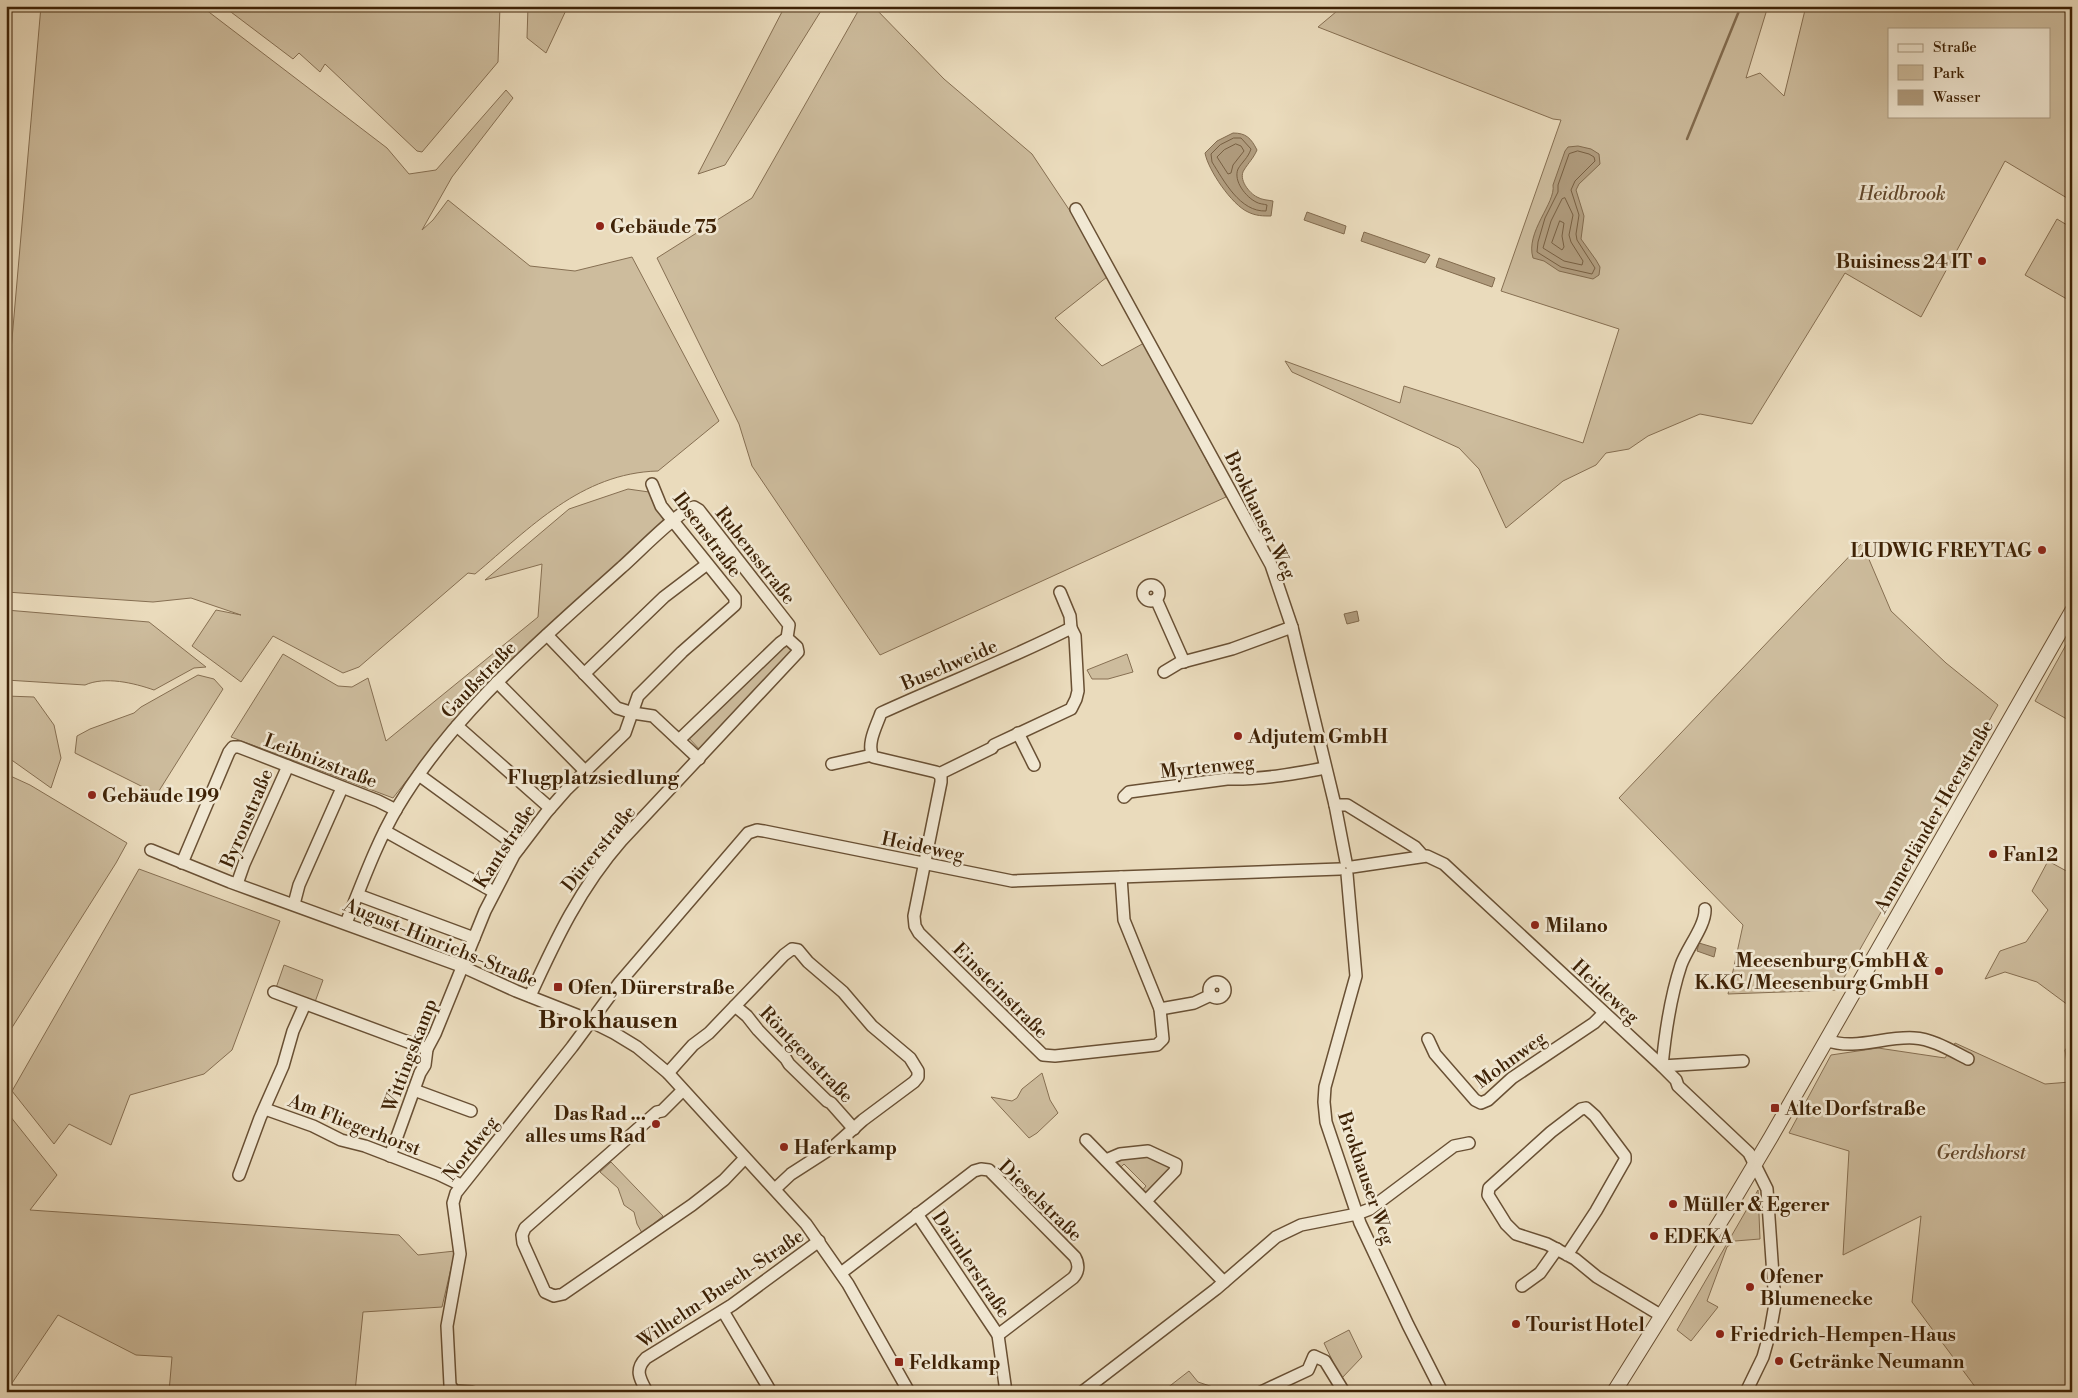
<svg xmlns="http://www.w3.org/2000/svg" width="2078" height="1398" font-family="'Libre Bodoni',serif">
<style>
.green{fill:#cdbc9d;stroke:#866f52;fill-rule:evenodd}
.water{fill:#b09c7e;stroke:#826b4e}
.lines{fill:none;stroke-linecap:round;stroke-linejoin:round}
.shore{stroke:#775f42;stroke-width:1}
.stream{stroke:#826b4e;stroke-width:2.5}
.minor-casing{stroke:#695034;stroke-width:14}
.tertiary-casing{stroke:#695034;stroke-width:16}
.minor{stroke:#f1e8d3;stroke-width:11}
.tertiary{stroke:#f1e8d3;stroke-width:14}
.poi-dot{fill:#8f2418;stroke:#f1e8d3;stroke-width:2}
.labels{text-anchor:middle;stroke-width:5;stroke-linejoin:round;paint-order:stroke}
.park-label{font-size:19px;font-style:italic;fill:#62482c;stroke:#f1e8d3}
.poi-label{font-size:19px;font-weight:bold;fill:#3e2206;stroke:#f1e8d3;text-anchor:start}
.street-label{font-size:19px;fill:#3e2206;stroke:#f1e8d3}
.neighbourhood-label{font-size:20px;font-weight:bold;fill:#3e2206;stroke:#f1e8d3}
.district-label{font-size:24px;font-weight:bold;fill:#3e2206;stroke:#f1e8d3}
</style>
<rect width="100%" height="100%" fill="#eadbbc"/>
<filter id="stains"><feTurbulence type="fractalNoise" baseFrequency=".004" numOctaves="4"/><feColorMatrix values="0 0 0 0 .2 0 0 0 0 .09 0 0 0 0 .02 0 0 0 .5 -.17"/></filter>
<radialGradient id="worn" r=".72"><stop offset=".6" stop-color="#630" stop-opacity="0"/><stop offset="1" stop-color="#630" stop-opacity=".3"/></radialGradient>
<g class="green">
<path d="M 41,6 L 201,6 L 387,148 L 409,174 L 436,170 L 506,90 L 513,98 L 452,177 L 422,230 L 433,220 L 448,200 L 530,266 L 575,271 L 632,257 L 719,421 L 658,471 C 581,473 530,528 475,574 L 468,573 L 359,667 L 343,673 L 273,636 L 241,682 L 192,646 L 216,610 L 241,615 L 191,598 L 153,602 L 6,592 L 6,408 Z"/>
<polygon points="223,6 500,6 498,62 422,152 417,151 325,64 320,72 299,53 293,59"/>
<polygon points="528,6 568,6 546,53 527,38"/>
<polygon points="785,6 824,6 725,165 698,174"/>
<polygon points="861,6 873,6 944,79 1032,154 1072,214 1107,277 1055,318 1102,366 1144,343 1226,497 880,655 752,466 739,424 657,258 752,198"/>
<path d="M 1343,6 L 1768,6 L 1746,78 L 1760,73 L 1784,96 L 1806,6 L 2072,6 L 2072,201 L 2005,161 L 1921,317 L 1845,273 L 1752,424 L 1700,414 L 1648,436 L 1629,449 L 1606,453 L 1596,465 L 1563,481 L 1506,528 L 1479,469 L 1459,448 L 1292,372 L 1285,361 L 1400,403 L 1404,386 L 1583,443 L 1619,329 L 1501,291 L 1561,120 L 1553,119 L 1318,27 ZM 1889,29 L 2049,29 L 2049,116 L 1889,116 Z"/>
<polygon points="2057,219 2072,228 2072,302 2025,275"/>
<polygon points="628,489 649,492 665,523 439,739 393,798 231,737 283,654 338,686 352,687 368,678 386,741 538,617 542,564 485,580 569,509"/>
<polygon points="1862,543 1891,611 1946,663 1998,705 1837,990 1728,994 1743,925 1619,798"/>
<path d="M 6,610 L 149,622 L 206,667 L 194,668 L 154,690 C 134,683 105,676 85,685 L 6,680 Z"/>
<polygon points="2072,634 2072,722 2035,701"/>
<polygon points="786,645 790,648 791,653 701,751 686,735"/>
<polygon points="1127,654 1133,672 1108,679 1092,679 1087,670"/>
<polygon points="198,675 214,679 223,689 157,794 75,753 77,736 90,729 134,713 141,707"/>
<polygon points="6,696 34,697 54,725 61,758 51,788 6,756"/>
<polygon points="6,774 30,785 127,843 116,863 6,1037"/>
<polygon points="2048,861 2072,874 2072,1008 2037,982 2005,972 1985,979 2000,951 2026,942 2048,910 2032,891"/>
<polygon points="139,869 280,921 232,1050 204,1074 130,1095 111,1145 69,1124 54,1144 12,1091"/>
<polygon points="284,965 323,980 315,1002 276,988"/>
<polygon points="2072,1041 2072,1392 1979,1392 1912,1302 1921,1216 1843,1255 1849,1151 1789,1133 1831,1055 1878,1048 1945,1058 1955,1043 2045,1084 2070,1082 2065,1050"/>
<polygon points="1042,1073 1050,1100 1058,1113 1037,1133 1029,1138 991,1097 1012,1101 1017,1098 1022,1089"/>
<polygon points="6,1111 57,1175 30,1210 399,1235 418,1255 455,1251 442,1307 363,1312 355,1392 169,1392 172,1357 136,1355 58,1315 6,1392"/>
<polygon points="1148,1155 1170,1165 1171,1168 1147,1193 1144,1194 1141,1192 1146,1186 1124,1164 1119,1169 1116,1165 1117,1160"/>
<polygon points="611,1162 663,1216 642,1233 637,1224 634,1212 624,1205 618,1188 600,1172"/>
<polygon points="1758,1190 1760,1239 1735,1241 1727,1247 1707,1301 1718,1307 1691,1341 1677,1330"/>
<polygon points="1349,1330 1362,1357 1341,1379 1324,1343"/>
<polygon points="1189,1371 1198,1382 1228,1392 1162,1392"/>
</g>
<g class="water">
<path d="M 1233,133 C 1246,133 1251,138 1257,150 C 1253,159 1249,162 1244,170 C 1238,179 1249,193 1257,197 C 1262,200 1268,200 1273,201 L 1271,216 C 1263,216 1256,216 1248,212 C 1232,205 1208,170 1205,153 L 1217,141 Z"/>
<path d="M 1578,146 L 1591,149 L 1599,154 L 1600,164 L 1579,184 L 1576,190 L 1584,216 L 1581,239 L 1596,260 L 1600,267 L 1599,275 L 1593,279 L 1559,271 L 1544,261 L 1533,258 C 1525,232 1556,203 1553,185 L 1565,151 L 1568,147 Z"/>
<polygon points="1307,212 1346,226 1344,234 1304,220"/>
<polygon points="1364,232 1430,255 1425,263 1361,241"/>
<polygon points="1439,258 1495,278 1492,287 1436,267"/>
<polygon points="1357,611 1359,621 1347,624 1344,614"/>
<polygon points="1699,943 1716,948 1714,957 1697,951"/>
</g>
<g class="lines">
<g class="shore">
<path d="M 1234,138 L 1241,138 L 1251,149 C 1248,158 1242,162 1238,169 C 1233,181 1246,197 1256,202 C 1259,204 1264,204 1267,205 L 1266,211 C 1240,212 1224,181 1212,162 L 1211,154 L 1220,145 Z"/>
<polygon points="1236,144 1241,146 1244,151 1233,165 1231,173 1228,174 1217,157 1224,150"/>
<polygon points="1578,151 1589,154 1594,157 1595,161 1575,181 1571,190 1579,215 1576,234 1577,240 1595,268 1592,274 1561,267 1537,252 1538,242 1545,218 1558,192 1558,185 1569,154"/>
<polygon points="1565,198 1573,215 1569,235 1571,242 1583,261 1582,265 1564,261 1543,248 1551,221 1562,199"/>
<polygon points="1560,221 1564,223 1562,236 1564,247 1562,250 1552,243"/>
</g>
<polyline class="stream" points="1687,139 1741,6"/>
<g class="minor-casing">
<g id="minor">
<polyline points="1076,209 1271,565 1292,627 1335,805 1346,862"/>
<circle cx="1151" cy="593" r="8"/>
<polyline points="1060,592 1070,616 1071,628 1075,636 1078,691 1076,699 1071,709 994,745 992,748 941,773 941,782 914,916 915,926 919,933 1043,1055 1055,1056 1157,1045 1163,1039 1160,1009 1124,920 1121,877"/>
<polyline points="1156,599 1184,662"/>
<polyline points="547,635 617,708 633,713 653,716 699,759"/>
<polyline points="1164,672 1179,663 1232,649 1292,627"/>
<polyline points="584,674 664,597 706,565"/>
<polyline points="497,682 585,771"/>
<polyline points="457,726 550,808"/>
<polyline points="1018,733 1034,765"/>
<polyline points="679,740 780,643 787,638"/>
<polyline points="832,764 872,755"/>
<polyline points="419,775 519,848"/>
<path d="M 940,775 L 936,772 L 873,757 C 866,744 877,725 881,713 C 944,684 1008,660 1071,628"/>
<path d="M 1124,797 L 1129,792 L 1227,779 C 1260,780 1293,774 1325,768"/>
<polyline points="1335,805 1347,805 1415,847 1423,856"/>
<polyline points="385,831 494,892"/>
<polyline points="151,850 230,882 461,966 516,991 582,1017 614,1033 637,1047 668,1073 806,1224 848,1284 909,1392"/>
<polyline points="182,863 229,752 233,747 239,747 378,801 396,810"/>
<polyline points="1352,867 1427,856 1444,864 1662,1066 1676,1080 1678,1086 1749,1153 1767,1189 1775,1304 1770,1332 1763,1357 1746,1392"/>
<polyline points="1347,874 1356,976 1325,1087 1324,1102 1326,1122 1360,1223 1408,1325 1442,1392"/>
<polyline points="237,884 244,864 288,766"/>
<polyline points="358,895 474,938"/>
<polyline points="294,904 299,885 342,788"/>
<path d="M 1705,909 C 1706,925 1687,948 1681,965 C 1671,995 1665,1035 1662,1066 L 1743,1061"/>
<path d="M 346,923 C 362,884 376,844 397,808 C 454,712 540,641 622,567 C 636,555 679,510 694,507 L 699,510 L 789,625 L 787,638 L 797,647 L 798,652 L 622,840 C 580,888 556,939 530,996"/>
<circle cx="1217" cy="990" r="8"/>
<polyline points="274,992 427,1049"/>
<polyline points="735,1006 747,1016 758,1030 786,1059 789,1064 827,1101 831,1103 854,1129"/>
<polyline points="1160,1009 1194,1003 1211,995"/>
<polyline points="1428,1039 1435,1054 1475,1100 1481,1103 1488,1100 1512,1078 1594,1023 1604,1013"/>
<path d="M 1826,1040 C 1855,1051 1884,1036 1914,1038 C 1933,1039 1952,1051 1968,1059"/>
<polyline points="668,1073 693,1045 709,1033 784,955 792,949 798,950 808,962 843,992 872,1026 910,1058 918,1071 918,1077 914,1082 863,1120 833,1147 791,1174 775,1189"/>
<polyline points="414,1090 471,1111"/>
<polyline points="682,1091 662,1111 657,1112 525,1228 522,1235 523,1243 545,1292 554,1296 563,1294 692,1205 724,1180 745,1158"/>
<polyline points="265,1109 313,1126 341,1140 365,1146 438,1174 461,1185"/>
<polyline points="1086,1140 1224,1282"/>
<polyline points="390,1156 420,1073 425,1065 427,1049 435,1034 485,911 514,855 546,813 567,789 625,733 638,696 682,652 735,605 735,598 661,506 652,484"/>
<polyline points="1106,1160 1120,1154 1148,1151 1176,1164 1175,1171 1146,1201"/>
<polyline points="239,1175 260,1118 283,1066 293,1031 305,1004"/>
<polyline points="917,1214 998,1335 1006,1392"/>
<polyline points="1567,1255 1596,1211 1625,1160 1625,1156 1595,1116 1586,1108 1581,1109 1551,1132 1489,1188 1488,1195 1506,1224 1516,1234 1547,1244 1575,1259 1597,1277 1662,1316"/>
<path d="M 841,1273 L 974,1171 L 981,1169 L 989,1170 L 1075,1257 C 1079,1264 1079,1272 1073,1278 L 998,1335"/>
<polyline points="1522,1286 1540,1273 1557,1249"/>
<polyline points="723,1311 771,1392"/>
<polyline points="472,1392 454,1391 450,1385 447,1326 460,1254 453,1203 456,1193 572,1047 620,982 748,833 757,830 764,831 1012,881 1340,869"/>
<path d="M 647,1392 C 640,1379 634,1370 646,1358 L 732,1305 L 819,1241"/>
<polyline points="1082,1392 1216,1289 1276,1237 1301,1225 1357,1214 1370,1209 1454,1146 1469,1143"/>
<polyline points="1261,1392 1308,1370 1314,1356 1325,1361 1344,1392"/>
</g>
</g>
<g class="tertiary-casing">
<polyline id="tertiary" points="1614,1392 1727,1211 1771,1137 2072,611"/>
</g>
<use href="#minor" class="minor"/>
<use href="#tertiary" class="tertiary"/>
</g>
<g class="poi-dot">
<circle cx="600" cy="226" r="5"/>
<circle cx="1982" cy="261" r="5"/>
<circle cx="2042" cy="550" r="5"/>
<circle cx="1238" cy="736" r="5"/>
<circle cx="92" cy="795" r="5"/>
<circle cx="1993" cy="854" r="5"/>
<circle cx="1535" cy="925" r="5"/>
<circle cx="1939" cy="971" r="5"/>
<rect x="553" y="982" width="10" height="10" rx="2.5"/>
<rect x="1770" y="1103" width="10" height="10" rx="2.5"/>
<circle cx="656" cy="1124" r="5"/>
<circle cx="784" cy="1147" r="5"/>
<circle cx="1673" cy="1204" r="5"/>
<circle cx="1654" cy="1236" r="5"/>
<circle cx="1750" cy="1287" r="5"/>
<circle cx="1516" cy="1324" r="5"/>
<circle cx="1720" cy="1334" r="5"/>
<circle cx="1779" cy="1361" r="5"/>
<rect x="894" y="1357" width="10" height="10" rx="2.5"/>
</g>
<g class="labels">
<g class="park-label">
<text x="1902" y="200">Heidbrook</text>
<text x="1981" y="1159">Gerdshorst</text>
</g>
<g class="poi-label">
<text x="610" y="233">Gebäude 75</text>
<text x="1972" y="268" text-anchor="end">Buisiness 24 IT</text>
<text x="2032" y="557" text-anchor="end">LUDWIG FREYTAG</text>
<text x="1248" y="743">Adjutem GmbH</text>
<text x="102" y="802">Gebäude 199</text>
<text x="2003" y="861">Fan12</text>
<text x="1545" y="932">Milano</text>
<text x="1929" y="967" text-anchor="end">Meesenburg GmbH &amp;<tspan x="1929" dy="22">K.KG / Meesenburg GmbH</tspan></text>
<text x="568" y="994">Ofen, Dürerstraße</text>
<text x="1785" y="1115">Alte Dorfstraße</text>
<text x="646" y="1120" text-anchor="end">Das Rad ...<tspan x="646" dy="22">alles ums Rad</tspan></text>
<text x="794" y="1154">Haferkamp</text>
<text x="1683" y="1211">Müller &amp; Egerer</text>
<text x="1664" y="1243">EDEKA</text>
<text x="1760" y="1283">Ofener<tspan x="1760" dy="22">Blumenecke</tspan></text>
<text x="1526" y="1331">Tourist Hotel</text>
<text x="1730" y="1341">Friedrich-Hempen-Haus</text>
<text x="1789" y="1368">Getränke Neumann</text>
<text x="909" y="1369">Feldkamp</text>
</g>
<g class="street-label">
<text transform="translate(1261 515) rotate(64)" y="7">Brokhauser Weg</text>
<text transform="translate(708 534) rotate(53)" y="7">Ibsenstraße</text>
<text transform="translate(756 555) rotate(52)" y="7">Rubensstraße</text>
<text transform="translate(949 664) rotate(-23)" y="7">Buschweide</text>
<text transform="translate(478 679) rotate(-46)" y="7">Gaußstraße</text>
<text transform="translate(321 760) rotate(21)" y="7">Leibnizstraße</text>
<text transform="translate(1207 766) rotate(-6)" y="7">Myrtenweg</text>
<text transform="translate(1933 816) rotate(-60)" y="7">Ammerländer Heerstraße</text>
<text transform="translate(246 818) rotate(-67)" y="7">Byronstraße</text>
<text transform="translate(504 846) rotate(-57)" y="7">Kantstraße</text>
<text transform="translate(923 846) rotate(12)" y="7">Heideweg</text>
<text transform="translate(598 848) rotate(-51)" y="7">Dürerstraße</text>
<text transform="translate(441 942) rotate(22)" y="7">August-Hinrichs-Straße</text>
<text transform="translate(1001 990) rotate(45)" y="7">Einsteinstraße</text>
<text transform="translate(1606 991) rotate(43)" y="7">Heideweg</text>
<text transform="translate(807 1054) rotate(46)" y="7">Röntgenstraße</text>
<text transform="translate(409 1055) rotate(-69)" y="7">Wittingskamp</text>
<text transform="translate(1510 1059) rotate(-36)" y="7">Mohnweg</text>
<text transform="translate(355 1124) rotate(21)" y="7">Am Fliegerhorst</text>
<text transform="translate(470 1148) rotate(-52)" y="7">Nordweg</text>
<text transform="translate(1367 1178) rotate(71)" y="7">Brokhauser Weg</text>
<text transform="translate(1041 1200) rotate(44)" y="7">Dieselstraße</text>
<text transform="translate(972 1264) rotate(56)" y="7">Daimlerstraße</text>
<text transform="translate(720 1288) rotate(-34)" y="7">Wilhelm-Busch-Straße</text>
</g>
<g class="neighbourhood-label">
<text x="593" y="784">Flugplatzsiedlung</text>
</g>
<g class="district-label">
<text x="608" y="1028">Brokhausen</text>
</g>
</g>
<rect width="2078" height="1398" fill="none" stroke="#eadbbc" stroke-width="25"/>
<rect x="8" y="8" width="2063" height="1383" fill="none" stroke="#3e2206" stroke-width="2.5"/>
<rect x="12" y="12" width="2053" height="1373" fill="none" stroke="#3e2206"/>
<rect x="1888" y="28" width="162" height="90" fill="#f1e8d3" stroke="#a99981"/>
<rect x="1898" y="44" width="25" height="8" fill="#f1e8d3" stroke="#a99981"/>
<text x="1933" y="52" font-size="15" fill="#3e2206">Straße</text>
<rect x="1898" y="65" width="25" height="15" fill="#cdbc9d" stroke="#a99981"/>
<text x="1933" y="78" font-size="15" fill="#3e2206">Park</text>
<rect x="1898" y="90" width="25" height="15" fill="#b09c7e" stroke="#a99981"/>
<text x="1933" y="102" font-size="15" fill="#3e2206">Wasser</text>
<rect width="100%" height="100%" filter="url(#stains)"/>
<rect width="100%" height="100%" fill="url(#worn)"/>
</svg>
